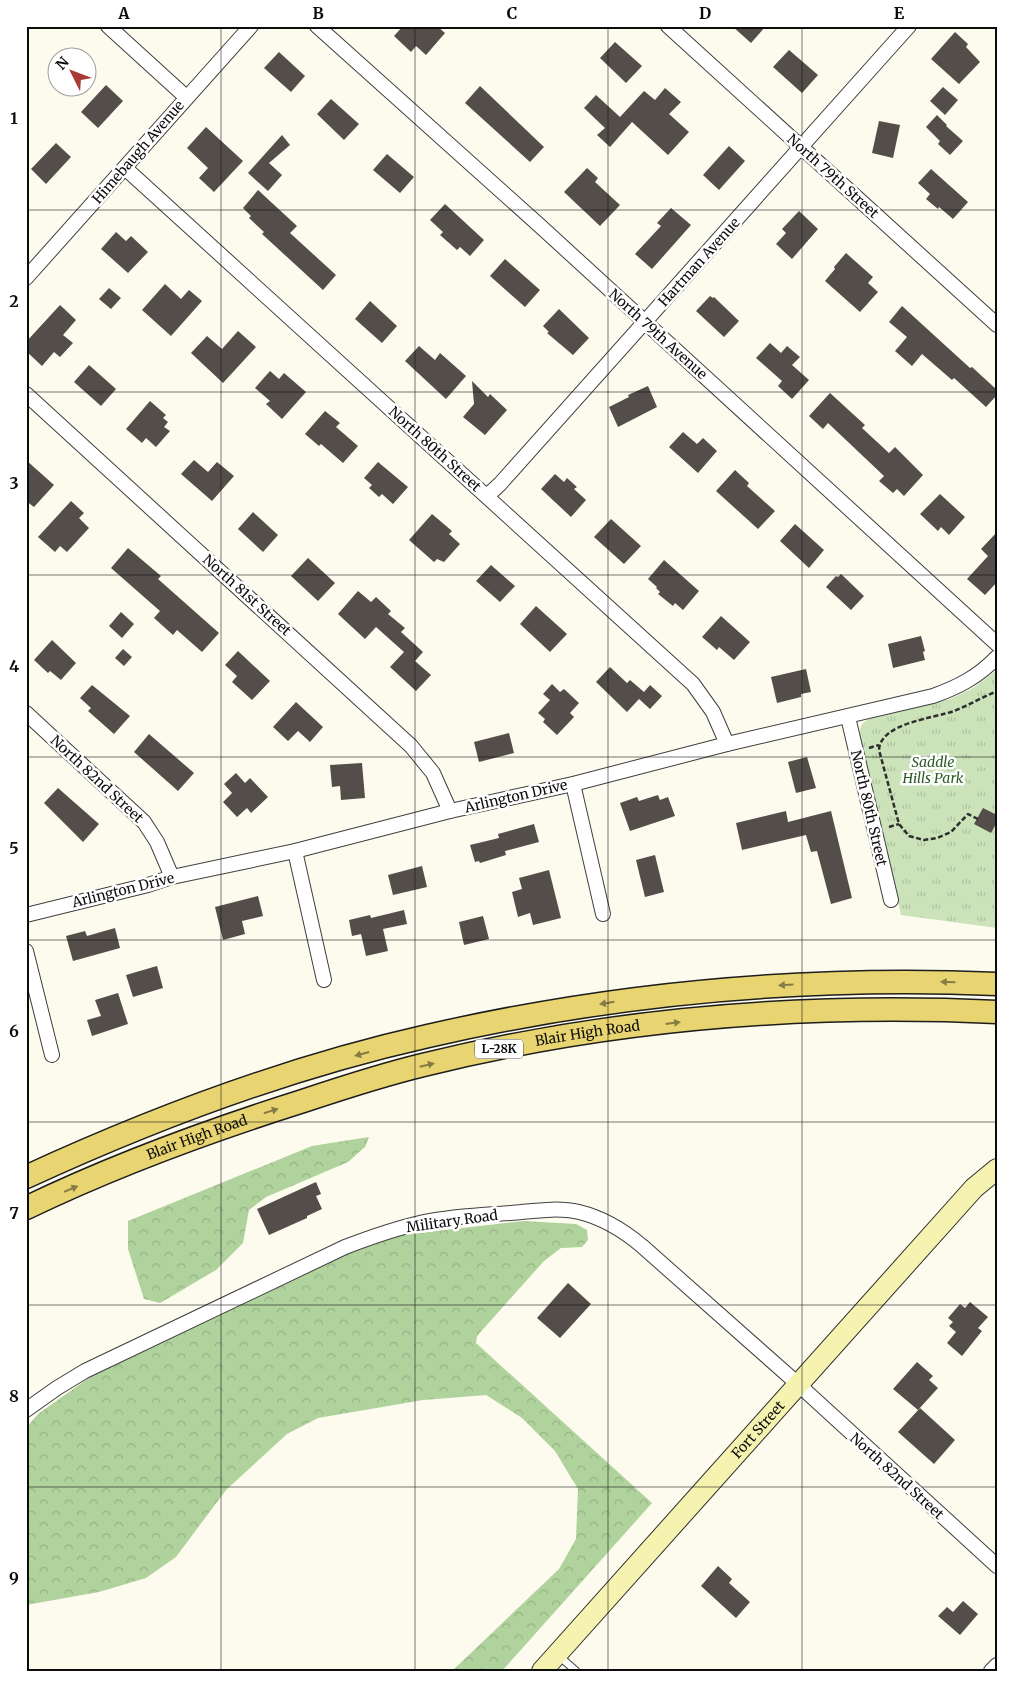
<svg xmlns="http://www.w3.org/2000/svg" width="1023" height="1697" font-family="Merriweather,serif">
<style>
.forest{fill:url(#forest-crowns)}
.park{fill:url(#park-tufts)}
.building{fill:#534e49}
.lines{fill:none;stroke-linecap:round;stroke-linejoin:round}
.lane-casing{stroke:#3f3f3f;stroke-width:9}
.street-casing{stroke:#3f3f3f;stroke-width:16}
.secondary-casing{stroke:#2e2e2e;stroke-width:22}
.primary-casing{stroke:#1d1d1d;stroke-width:25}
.path{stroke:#2e2e2e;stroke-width:2.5;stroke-dasharray:5 2.5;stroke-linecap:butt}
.lane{stroke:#fff;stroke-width:7}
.street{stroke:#fff;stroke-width:14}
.secondary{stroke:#f5f3af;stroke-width:20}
.primary{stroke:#e8d571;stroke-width:22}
.oneway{fill:#857b44}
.grid{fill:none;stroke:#0c0c0c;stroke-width:1;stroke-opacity:0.55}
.labels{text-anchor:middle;stroke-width:5;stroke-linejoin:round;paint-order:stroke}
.shield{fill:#fff;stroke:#555;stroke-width:1}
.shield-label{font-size:12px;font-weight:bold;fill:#0c0c0c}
.street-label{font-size:14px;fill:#0c0c0c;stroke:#fff}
.park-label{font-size:14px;font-style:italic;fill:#2b5b24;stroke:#fff}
.neatline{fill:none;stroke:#0c0c0c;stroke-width:2}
.grid-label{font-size:16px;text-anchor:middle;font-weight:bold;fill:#0c0c0c}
</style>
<defs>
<pattern id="forest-crowns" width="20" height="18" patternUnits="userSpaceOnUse" patternTransform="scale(1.25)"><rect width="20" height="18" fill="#b0d29c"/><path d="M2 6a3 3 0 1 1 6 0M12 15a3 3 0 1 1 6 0" fill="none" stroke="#96b385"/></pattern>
<pattern id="park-tufts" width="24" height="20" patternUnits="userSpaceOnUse" patternTransform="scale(1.25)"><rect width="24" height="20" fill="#cce3ba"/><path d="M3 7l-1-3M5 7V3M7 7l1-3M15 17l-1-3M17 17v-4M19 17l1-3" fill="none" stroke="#aec29f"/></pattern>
</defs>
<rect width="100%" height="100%" fill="#fdfbed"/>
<g class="forest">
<polygon points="369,1137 365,1147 348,1162 266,1197 249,1210 243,1243 216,1270 160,1303 144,1299 128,1249 128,1221 312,1146"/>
<polygon points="524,1221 576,1224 587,1230 588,1240 582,1247 561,1248 544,1261 477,1336 476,1343 652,1503 502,1671 452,1671 559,1569 576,1539 578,1489 555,1451 522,1418 486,1395 423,1400 318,1418 287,1434 226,1490 176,1557 146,1578 99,1592 26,1605 26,1428 38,1414 93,1375 347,1254 401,1235"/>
</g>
<path class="park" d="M 997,670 L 997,928 L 901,915 L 860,735 C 859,727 862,723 869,719 L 950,699 L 973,688 Z"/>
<g class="building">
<polygon points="403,26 437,26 445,33 426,55 416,46 411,52 394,36"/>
<polygon points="732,26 766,26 751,43"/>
<polygon points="955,32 968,44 966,47 980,62 959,84 931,59"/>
<polygon points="615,42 642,66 626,83 600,58"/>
<polygon points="789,50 818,75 802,93 773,67"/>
<polygon points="279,52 305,76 291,92 264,68"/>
<polygon points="106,85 123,101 98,128 81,112"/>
<polygon points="480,86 544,147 530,162 465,103"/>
<polygon points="943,87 958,100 945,115 930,101"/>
<polygon points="665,88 681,102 669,114 689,132 668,155 632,122 610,147 597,135 605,128 584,108 596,95 620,117 644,91 655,100"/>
<polygon points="331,99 359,124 344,140 317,114"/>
<polygon points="937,115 947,125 946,126 963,141 950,155 938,144 940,141 926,127"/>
<polygon points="879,121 900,125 893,158 872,153"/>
<polygon points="206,127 243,161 214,192 199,178 208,168 187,148"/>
<polygon points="282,135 290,145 269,163 282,175 268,191 248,173"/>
<polygon points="56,143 71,157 46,184 31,169"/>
<polygon points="729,146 745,161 719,190 703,175"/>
<polygon points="387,154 414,177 400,193 373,170"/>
<polygon points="587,168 598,178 595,182 620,205 600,226 564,192"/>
<polygon points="931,169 968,202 953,219 939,207 938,209 926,199 930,194 918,183"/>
<polygon points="258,190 297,226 290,233 336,275 323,290 262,234 264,232 249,218 251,216 243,208"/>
<polygon points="445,204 484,240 470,256 460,247 457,250 440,235 443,232 430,220"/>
<polygon points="671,208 691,225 652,269 635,254 661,226 657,223"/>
<polygon points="799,211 818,229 792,259 776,244 786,233 782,229"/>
<polygon points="116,232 126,241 131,236 148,252 128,273 101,249"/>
<polygon points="846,253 873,277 868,283 878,292 860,312 825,281 835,269 834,267"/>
<polygon points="505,259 540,290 525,307 490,276"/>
<polygon points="165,284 181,299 189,290 202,301 171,336 142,310"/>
<polygon points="109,288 121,298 111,309 99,299"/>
<polygon points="710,296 713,298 714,297 739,321 724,337 696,311"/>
<polygon points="370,301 397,326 382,343 355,319"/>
<polygon points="60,305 76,320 63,335 73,343 60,357 54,352 42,366 26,351 26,342"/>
<polygon points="902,306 970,368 972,367 997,390 997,395 986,407 954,378 952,380 922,354 912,366 895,351 907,337 889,322"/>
<polygon points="559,309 589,338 573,355 547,333 549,332 543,326"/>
<polygon points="238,331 256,347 223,383 191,353 207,336 222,349"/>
<polygon points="770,343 781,353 787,346 800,357 792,365 809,380 792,399 778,386 782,381 756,358"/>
<polygon points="419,346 435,360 440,353 466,376 446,399 405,361"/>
<polygon points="89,365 116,389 101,406 74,382"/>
<polygon points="270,371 279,379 284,373 306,392 282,419 266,404 270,401 255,388"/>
<polygon points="472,381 488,397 490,394 507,410 485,435 463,417 474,404"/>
<polygon points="648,386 657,407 618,427 609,407 629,397 628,395"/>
<polygon points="830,393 865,425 862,428 889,453 895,447 923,475 904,496 897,489 893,493 879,481 884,476 828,423 823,429 809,416"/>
<polygon points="150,401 166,415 163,418 168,422 164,427 170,431 156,447 146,438 142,443 126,429"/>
<polygon points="325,411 340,423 336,427 358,446 343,463 321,444 319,446 305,434"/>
<polygon points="683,432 697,444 703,438 717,451 698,473 669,447"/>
<polygon points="26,460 54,485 34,507 26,501"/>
<polygon points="194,460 208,472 217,462 234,476 212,501 181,474"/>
<polygon points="378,462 408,487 393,504 382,494 379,497 369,488 372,485 364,478"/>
<polygon points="735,470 749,483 747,486 775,511 758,529 716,491"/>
<polygon points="555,474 564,482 567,478 577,487 574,489 586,500 571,517 541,489"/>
<polygon points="940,494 965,517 949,535 941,527 938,531 920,514"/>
<polygon points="71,501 84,513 79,518 89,528 67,552 60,546 55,552 38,537"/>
<polygon points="253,512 278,535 263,552 238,529"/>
<polygon points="432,514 452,531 449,534 460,544 444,562 437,559 434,562 409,540"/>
<polygon points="611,519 641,546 624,564 594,537"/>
<polygon points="795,524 824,550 809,568 780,541"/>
<polygon points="997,532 997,582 985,595 967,579 988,556 981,549"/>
<polygon points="128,548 161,576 158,579 219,633 202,652 177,630 173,635 154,618 160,611 111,568"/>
<polygon points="308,558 335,583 318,601 291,576"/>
<polygon points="664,560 699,591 683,610 675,603 673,606 658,594 660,592 656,588 657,587 648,579"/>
<polygon points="491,565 515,586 500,602 476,581"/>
<polygon points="841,574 864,596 851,610 826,587 836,576 838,577"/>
<polygon points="358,591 371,602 376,597 391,611 388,614 405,628 401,632 423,652 415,661 431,675 416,691 390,667 404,652 376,627 365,639 338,614"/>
<polygon points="536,606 567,634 550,652 520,624"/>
<polygon points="121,612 134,624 122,638 109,626"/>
<polygon points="721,616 750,642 734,660 719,647 717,650 702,637"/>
<polygon points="921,636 925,651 923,652 925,660 893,668 888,644"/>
<polygon points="52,640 76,663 61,680 50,671 48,673 34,660"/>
<polygon points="123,649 132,657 124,666 115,658"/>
<polygon points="238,651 270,681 252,700 232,682 237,676 225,665"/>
<polygon points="610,667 627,683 630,680 644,692 650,685 662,696 650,709 639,699 627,712 596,682"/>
<polygon points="806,669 811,692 801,694 801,697 777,703 771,677"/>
<polygon points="552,684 560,692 564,689 579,703 570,713 574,717 557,735 543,722 545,719 538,713 550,700 543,694"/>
<polygon points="92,685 130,716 114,734 88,711 91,708 80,698"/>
<polygon points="296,702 323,727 310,742 298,731 288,741 273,727"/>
<polygon points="509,733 514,753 479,762 474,742"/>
<polygon points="149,734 194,773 178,791 134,752"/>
<polygon points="807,757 816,788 796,793 788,762"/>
<polygon points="362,763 365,798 341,800 340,786 332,787 330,765"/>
<polygon points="236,773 245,783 250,778 268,797 251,813 247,808 237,817 223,802 232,793 224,784"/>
<polygon points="58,788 99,824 83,842 44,803"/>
<polygon points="658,795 660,800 668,797 675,816 630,831 620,803 637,797 639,801"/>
<polygon points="983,808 997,815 997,822 991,833 974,824"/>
<polygon points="786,811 788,822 831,811 852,898 831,904 817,851 811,852 806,835 742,850 736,823"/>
<polygon points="534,824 539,842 505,851 506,855 480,863 479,861 475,862 470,845 499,838 498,834"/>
<polygon points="655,855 664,892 645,897 636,860"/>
<polygon points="422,866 427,887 393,895 388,875"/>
<polygon points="549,870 561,918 533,925 530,913 518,917 512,892 522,889 519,878"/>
<polygon points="258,896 263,916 242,921 245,934 223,940 215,907"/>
<polygon points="404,910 407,924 383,929 388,951 366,956 361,934 352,936 349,920 370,915 371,918"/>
<polygon points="483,916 489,939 464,945 459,922"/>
<polygon points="115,928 120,948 73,961 66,936 85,931 87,936"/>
<polygon points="157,966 163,988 133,997 126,975"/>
<polygon points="118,993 128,1024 92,1036 87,1020 101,1016 95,1000"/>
<polygon points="316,1182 321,1194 316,1196 322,1209 307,1216 307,1218 269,1235 257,1209"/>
<polygon points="568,1283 591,1304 560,1338 537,1318"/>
<polygon points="970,1302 988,1317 978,1328 982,1331 962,1356 947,1343 956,1332 949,1326 953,1322 948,1318 960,1304 965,1308"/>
<polygon points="917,1362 933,1376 929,1380 938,1388 918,1410 893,1389"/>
<polygon points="920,1408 955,1440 934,1464 898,1432"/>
<polygon points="718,1566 732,1579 729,1583 750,1602 736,1618 701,1586"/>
<polygon points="963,1601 978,1614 960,1635 938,1616 947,1607 953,1612"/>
</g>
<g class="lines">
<g class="lane-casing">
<polyline id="lane" points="559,1656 576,1671"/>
</g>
<g class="street-casing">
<g id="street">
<polyline points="108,26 186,97"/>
<polyline points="317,26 539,225 997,644"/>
<polyline points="668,26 997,325"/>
<polyline points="125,168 693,684 713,712 727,744"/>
<polyline points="26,278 251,26"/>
<polyline points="26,394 411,746 433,773 450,811"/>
<polyline points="487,496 500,484 909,26"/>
<polyline points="26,713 144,822 157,842 172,877"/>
<polyline points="848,717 891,900"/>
<polyline points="573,784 603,914"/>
<polyline points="295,851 324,980"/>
<path d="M 26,915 L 148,885 L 172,877 L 295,851 L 450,811 L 573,784 L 727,744 L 933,696 C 958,687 978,677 997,657"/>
<polyline points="26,951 52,1055"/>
<path d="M 26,1410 L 57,1388 L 85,1371 L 345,1247 C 371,1237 397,1228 424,1222 C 453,1216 482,1215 511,1213 C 534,1211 557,1207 579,1212 C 604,1218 623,1230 642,1246 L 799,1385 L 997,1566"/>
<polyline points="991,1671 997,1665"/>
</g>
</g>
<g class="secondary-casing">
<g id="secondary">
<path id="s1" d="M 542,1671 L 974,1188 L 997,1169"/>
</g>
</g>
<g class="primary-casing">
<g id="primary">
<path d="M 26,1177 C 154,1118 290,1067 428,1036 C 615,993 806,976 997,984"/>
<path id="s2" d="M 26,1208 C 115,1165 208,1131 303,1101 C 342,1088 382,1075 423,1065 C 610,1019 805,1003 997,1012"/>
</g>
</g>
<g class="path">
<polyline points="869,748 879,745"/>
<path d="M 978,819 L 968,814 L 951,832 L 937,838 L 924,840 L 909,836 L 899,824 L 879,750 C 880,723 935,718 954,711 C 969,705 983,697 997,691"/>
<polyline points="889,827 899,824"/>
</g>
<use href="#lane" class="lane"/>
<use href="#street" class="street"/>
<use href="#secondary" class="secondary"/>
<use href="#primary" class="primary"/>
</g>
<defs><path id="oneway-solid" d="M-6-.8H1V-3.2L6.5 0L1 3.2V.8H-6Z" transform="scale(1.25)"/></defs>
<g class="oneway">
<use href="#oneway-solid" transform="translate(948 982) rotate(-179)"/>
<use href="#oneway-solid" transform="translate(786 985) rotate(177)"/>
<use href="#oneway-solid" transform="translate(607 1003) rotate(171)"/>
<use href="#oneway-solid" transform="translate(673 1023) rotate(-7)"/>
<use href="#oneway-solid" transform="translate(362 1054) rotate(165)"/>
<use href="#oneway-solid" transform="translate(427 1065) rotate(-13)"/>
<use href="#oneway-solid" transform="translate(271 1111) rotate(-18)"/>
<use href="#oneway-solid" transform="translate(71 1189) rotate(-23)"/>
</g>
<path class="grid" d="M 221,26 L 221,1671M 415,26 L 415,1671M 608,26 L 608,1671M 802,26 L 802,1671M 26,210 L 997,210M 26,392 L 997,392M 26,575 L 997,575M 26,757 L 997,757M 26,940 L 997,940M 26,1122 L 997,1122M 26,1305 L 997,1305M 26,1487 L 997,1487"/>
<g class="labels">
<rect class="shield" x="475" y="1039.5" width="48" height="19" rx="4"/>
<g class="shield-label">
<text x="499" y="1053">L-28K</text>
</g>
<g class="street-label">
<text transform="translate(138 152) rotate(-49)" y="5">Himebaugh Avenue</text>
<text transform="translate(833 176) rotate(42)" y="5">North 79th Street</text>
<text transform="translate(699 262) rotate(-48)" y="5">Hartman Avenue</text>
<text transform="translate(658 334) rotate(42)" y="5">North 79th Avenue</text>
<text transform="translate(435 449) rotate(42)" y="5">North 80th Street</text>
<text transform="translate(247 595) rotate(42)" y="5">North 81st Street</text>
<text transform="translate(97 779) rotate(43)" y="5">North 82nd Street</text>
<text transform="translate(516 796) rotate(-13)" y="5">Arlington Drive</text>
<text transform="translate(869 808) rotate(77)" y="5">North 80th Street</text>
<text transform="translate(123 890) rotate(-14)" y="5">Arlington Drive</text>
<text dy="5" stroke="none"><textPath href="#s2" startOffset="590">Blair High Road</textPath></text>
<text dy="5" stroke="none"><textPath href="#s2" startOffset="185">Blair High Road</textPath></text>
<text transform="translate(452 1221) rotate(-8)" y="5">Military Road</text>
<text dy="5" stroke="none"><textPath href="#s1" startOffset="324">Fort Street</textPath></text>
<text transform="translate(897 1476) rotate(42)" y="5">North 82nd Street</text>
</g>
<g class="park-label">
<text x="933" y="767">Saddle<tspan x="933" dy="16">Hills Park</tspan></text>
</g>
</g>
<rect width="1023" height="1697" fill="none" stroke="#ffffff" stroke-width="55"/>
<g transform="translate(72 72) rotate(312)"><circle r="24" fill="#ffffff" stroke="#9e9e9e"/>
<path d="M0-4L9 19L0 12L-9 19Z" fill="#ab3935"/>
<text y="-8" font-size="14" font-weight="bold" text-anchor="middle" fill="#0c0c0c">N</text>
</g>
<rect x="28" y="28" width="968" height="1642" class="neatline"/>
<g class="grid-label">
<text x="124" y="19">A</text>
<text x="318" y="19">B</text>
<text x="512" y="19">C</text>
<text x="705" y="19">D</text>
<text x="899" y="19">E</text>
<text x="14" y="124">1</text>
<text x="14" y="307">2</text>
<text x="14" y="489">3</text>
<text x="14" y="672">4</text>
<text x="14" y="854">5</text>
<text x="14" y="1037">6</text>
<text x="14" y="1219">7</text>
<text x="14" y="1402">8</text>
<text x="14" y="1584">9</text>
</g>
</svg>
